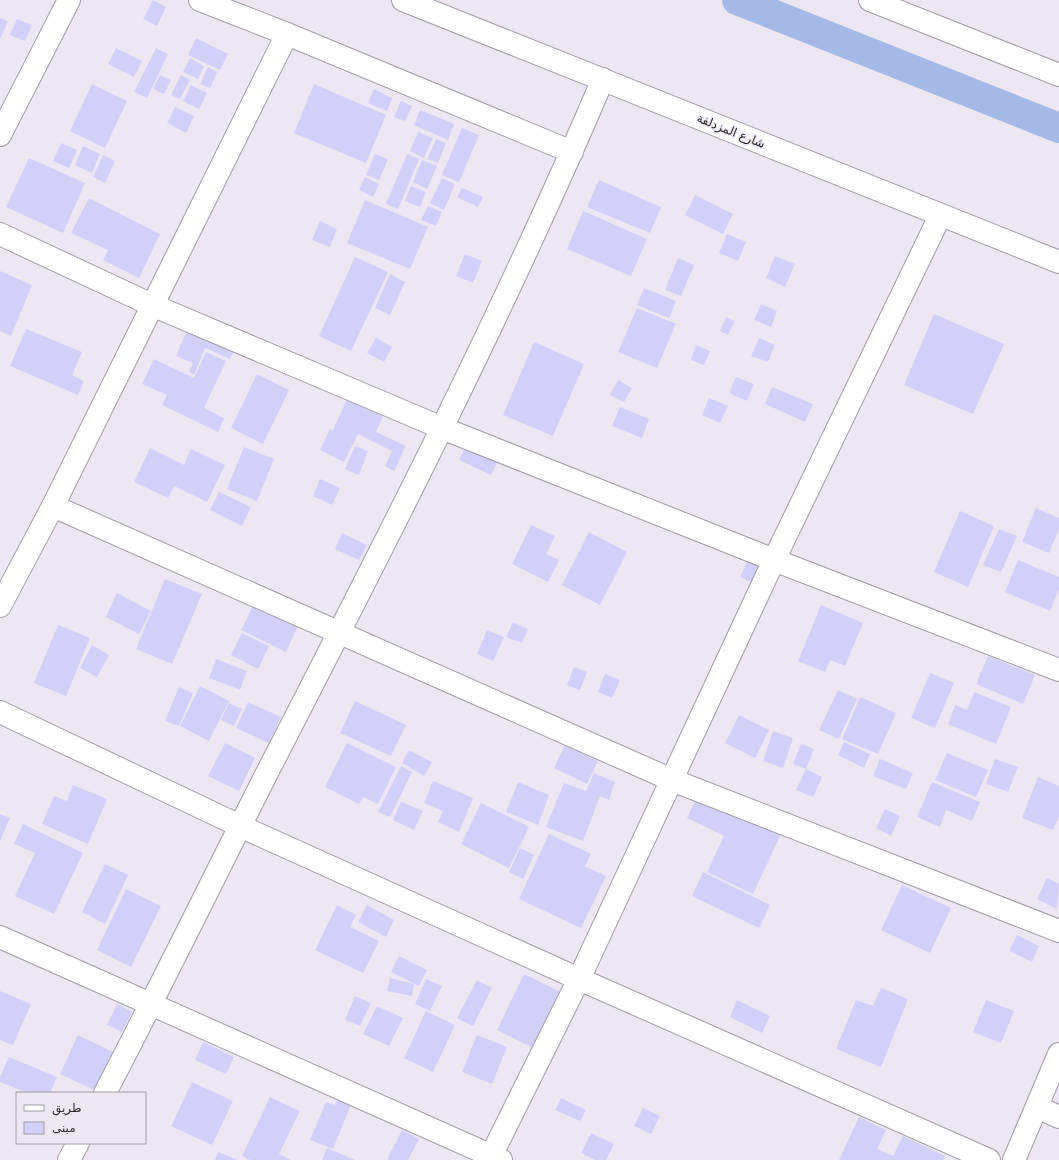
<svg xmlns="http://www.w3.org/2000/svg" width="1059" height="1160" font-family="'DejaVu Sans','Noto Naskh Arabic',sans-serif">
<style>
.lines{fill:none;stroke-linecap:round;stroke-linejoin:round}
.canal{stroke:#a4b9e5;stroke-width:30}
.building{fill:#d2d0f8}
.minor-casing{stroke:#a19ba6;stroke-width:24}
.minor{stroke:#fff;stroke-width:22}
.labels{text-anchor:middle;stroke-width:3;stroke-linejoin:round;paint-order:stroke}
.street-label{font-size:12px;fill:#2d2b2f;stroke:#ede7f3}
</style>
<rect width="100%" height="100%" fill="#ede7f3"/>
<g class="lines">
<polyline class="canal" points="737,0 1059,128"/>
</g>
<g class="building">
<polygon points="153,0 166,7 157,26 143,19"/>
<polygon points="0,18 8,21 0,39"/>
<polygon points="17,19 32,25 25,41 10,35"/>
<polygon points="196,38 228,54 220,70 188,55"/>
<polygon points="116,48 142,61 134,77 108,64"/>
<polygon points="156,48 168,54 147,98 134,92"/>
<polygon points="190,58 204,66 198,79 183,72"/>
<polygon points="208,67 217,72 210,88 200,84"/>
<polygon points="160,75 171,80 164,94 153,89"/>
<polygon points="181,75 190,80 180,99 171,95"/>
<polygon points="92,84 127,101 105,148 70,131"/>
<polygon points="314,84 386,115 366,163 294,133"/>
<polygon points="191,85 207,93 199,109 183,101"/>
<polygon points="374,89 392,98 387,111 368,103"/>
<polygon points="401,101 412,106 405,121 394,117"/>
<polygon points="175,107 194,116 186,133 167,123"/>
<polygon points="420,110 454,124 448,140 414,125"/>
<polygon points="462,128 479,135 459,182 442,175"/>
<polygon points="418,132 433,138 424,158 410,151"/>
<polygon points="436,139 446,143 438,163 427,159"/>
<polygon points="61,143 77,150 69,168 53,161"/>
<polygon points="83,146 100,154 92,173 75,165"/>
<polygon points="375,154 388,159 379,180 366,175"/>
<polygon points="407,154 419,159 398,209 386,204"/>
<polygon points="103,155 115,161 105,183 93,177"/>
<polygon points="29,158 85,183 63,233 6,207"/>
<polygon points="422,160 437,166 427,189 413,182"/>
<polygon points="365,177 379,184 373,197 359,190"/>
<polygon points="442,178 455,184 444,210 430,203"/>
<polygon points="599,180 661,207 650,233 587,207"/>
<polygon points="411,186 426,192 420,207 405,201"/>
<polygon points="462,188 483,197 478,207 457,197"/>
<polygon points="695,195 733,214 723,234 685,215"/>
<polygon points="89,198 160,234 139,278 103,260 108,250 71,233"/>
<polygon points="365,200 428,227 410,269 347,243"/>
<polygon points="428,206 442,212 436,226 421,220"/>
<polygon points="583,211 647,239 631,276 567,249"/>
<polygon points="320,221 337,229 330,247 312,240"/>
<polygon points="727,234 746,242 738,261 719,253"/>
<polygon points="465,254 482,261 473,283 456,276"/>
<polygon points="775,256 795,264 785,287 766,278"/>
<polygon points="355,257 388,272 351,351 319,336"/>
<polygon points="678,258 694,265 681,296 665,290"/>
<polygon points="0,271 32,285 11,336 0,331"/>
<polygon points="390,274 405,282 390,315 375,308"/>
<polygon points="644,288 676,301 669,318 637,305"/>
<polygon points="761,304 777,311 771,327 754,320"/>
<polygon points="637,308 676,324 657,368 618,352"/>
<polygon points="934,314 1004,344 973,414 904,385"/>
<polygon points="726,317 735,321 728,335 720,331"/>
<polygon points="191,321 238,341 230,359 205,348 194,375 189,372 193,363 176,356"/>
<polygon points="26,329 82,352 72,375 84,381 78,395 10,366"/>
<polygon points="376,338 392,347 384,362 367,353"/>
<polygon points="759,338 775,345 768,362 751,356"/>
<polygon points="534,342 584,364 553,436 503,415"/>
<polygon points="696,345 710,351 704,365 691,360"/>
<polygon points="206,352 226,361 204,408 224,418 218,432 162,405 167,395 142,384 154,359 194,378"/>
<polygon points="257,374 289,390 263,444 231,428"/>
<polygon points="736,377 754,384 747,401 729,393"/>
<polygon points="618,380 632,388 624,402 610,395"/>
<polygon points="772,387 813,404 805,422 765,404"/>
<polygon points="348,397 384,414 376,432 406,446 394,471 385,466 392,451 358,434 344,462 320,450 330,429 333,430"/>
<polygon points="709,398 728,406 720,423 702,415"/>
<polygon points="620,407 649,419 642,438 612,426"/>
<polygon points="470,438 502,453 491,475 459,460"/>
<polygon points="355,446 368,451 359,475 345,469"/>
<polygon points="244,447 274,459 257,501 227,489"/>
<polygon points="150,448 184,465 191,449 225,465 207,502 174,486 168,498 134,482"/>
<polygon points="320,479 340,488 332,505 313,496"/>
<polygon points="219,492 251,507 242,526 210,510"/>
<polygon points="1036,508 1059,518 1059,529 1049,553 1022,542"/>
<polygon points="960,511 994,526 968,587 934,572"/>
<polygon points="531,525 555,536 546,554 559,560 548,582 512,564"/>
<polygon points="999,529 1017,536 1001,572 983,565"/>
<polygon points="589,532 627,552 600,605 562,585"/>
<polygon points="342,533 367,545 359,560 335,549"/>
<polygon points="748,560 763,567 755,584 740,577"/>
<polygon points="1018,560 1059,577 1059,589 1050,611 1005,592"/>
<polygon points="165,579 202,594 172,664 136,649"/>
<polygon points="117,593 151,611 139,634 106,617"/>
<polygon points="255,602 299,624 286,652 241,630"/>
<polygon points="821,605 863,623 845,666 830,660 825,672 798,661"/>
<polygon points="513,622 528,629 522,643 506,637"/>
<polygon points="58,625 90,638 66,696 34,683"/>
<polygon points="487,630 504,637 493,661 477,654"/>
<polygon points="242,633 269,646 258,669 231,655"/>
<polygon points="92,645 109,655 97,677 80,668"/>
<polygon points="988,656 1035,675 1023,704 976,684"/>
<polygon points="216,659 247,671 240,690 209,678"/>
<polygon points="574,667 587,672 580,690 567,685"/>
<polygon points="930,673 954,683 935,728 911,718"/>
<polygon points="605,674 620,680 612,698 598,692"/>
<polygon points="200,686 229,701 209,741 180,726"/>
<polygon points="179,687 193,693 179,726 165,721"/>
<polygon points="838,690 857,699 839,739 819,730"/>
<polygon points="974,692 1011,707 996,744 948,724 955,705 967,710"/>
<polygon points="860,697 896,713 878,754 842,739"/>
<polygon points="355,701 406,725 391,756 340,733"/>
<polygon points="248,702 281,717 269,743 236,728"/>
<polygon points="229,703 242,709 234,726 221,720"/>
<polygon points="739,715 769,730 755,758 725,743"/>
<polygon points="773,731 793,738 783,768 763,761"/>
<polygon points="844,742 870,754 864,768 838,755"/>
<polygon points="225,743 255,758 239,791 208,776"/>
<polygon points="347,743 396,767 378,804 363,797 359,804 325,787"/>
<polygon points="801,744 814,749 806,769 793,764"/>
<polygon points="565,745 598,761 587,784 554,768"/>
<polygon points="409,750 432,762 424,776 402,763"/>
<polygon points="947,753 988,770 976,797 935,780"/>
<polygon points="880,759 913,773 906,789 873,776"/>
<polygon points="995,759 1018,767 1008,792 986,784"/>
<polygon points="401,766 412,772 390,817 378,812"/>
<polygon points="806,769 822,777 813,797 796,790"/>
<polygon points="594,773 615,782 609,800 600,796 583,841 546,827 564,783 586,791"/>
<polygon points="1038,777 1059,786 1059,816 1053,830 1022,818"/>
<polygon points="433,781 473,798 459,832 438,822 443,811 424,803"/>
<polygon points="518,782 549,795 538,825 506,812"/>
<polygon points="932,782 980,802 972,821 946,810 940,827 917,817"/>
<polygon points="73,785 107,799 88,844 42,824 54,796 67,801"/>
<polygon points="698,795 781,834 753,894 707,872 724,836 687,818"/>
<polygon points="401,802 423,811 414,830 393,820"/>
<polygon points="481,803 529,827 509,868 461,844"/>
<polygon points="885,809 900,816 891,836 876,828"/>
<polygon points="0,814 10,818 0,841"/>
<polygon points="23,824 83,853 54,914 15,896 35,853 14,844"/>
<polygon points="549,834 591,854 585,866 606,876 581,928 519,899"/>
<polygon points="520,848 534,855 523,879 509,872"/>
<polygon points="105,864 128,875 105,924 82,912"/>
<polygon points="703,872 770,905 759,928 692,896"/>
<polygon points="1047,878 1059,884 1057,909 1037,899"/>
<polygon points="902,885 951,908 930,953 881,930"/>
<polygon points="126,889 161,906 131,967 97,950"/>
<polygon points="337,905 356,915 350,927 379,941 363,973 315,950"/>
<polygon points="367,905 394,920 386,937 358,922"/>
<polygon points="1017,935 1039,946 1032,962 1009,951"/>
<polygon points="399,956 427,970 419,986 391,972"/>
<polygon points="524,974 565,994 537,1050 497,1030"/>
<polygon points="390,978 414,984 412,996 387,991"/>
<polygon points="426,979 442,986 430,1011 415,1004"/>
<polygon points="477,980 492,988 473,1026 457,1018"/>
<polygon points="881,988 908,999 881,1067 836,1049 856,1000 873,1006"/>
<polygon points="0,991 31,1004 13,1045 0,1040"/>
<polygon points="355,996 371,1003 360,1026 345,1020"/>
<polygon points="737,1000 770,1016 762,1033 730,1017"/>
<polygon points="986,1000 1014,1011 1001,1043 973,1032"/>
<polygon points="117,1004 132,1012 122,1032 107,1025"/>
<polygon points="377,1006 403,1018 389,1046 363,1034"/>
<polygon points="426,1011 455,1025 433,1072 404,1058"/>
<polygon points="78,1035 115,1053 96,1091 60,1074"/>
<polygon points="477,1035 507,1047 492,1084 462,1072"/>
<polygon points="203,1042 234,1057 226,1074 195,1060"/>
<polygon points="9,1057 57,1077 50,1093 28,1093 0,1082 0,1077"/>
<polygon points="192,1082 233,1101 212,1145 171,1126"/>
<polygon points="340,1092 354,1097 333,1149 310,1140 326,1102 335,1105"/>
<polygon points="270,1097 300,1111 279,1154 291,1160 250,1160 242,1156"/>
<polygon points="561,1098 586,1110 580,1121 555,1110"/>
<polygon points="643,1108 660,1116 651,1134 634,1126"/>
<polygon points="859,1117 886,1130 877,1149 893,1156 903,1136 945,1156 943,1160 839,1160"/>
<polygon points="402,1130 419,1139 408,1160 389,1160 387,1159"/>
<polygon points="591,1133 614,1144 606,1160 595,1160 581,1153"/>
<polygon points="327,1148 355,1160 322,1160"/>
<polygon points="218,1152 238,1160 215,1160"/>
</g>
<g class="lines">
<g class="minor-casing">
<g id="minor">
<polyline points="200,0 287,34 572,152"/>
<polyline points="403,0 1059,262"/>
<polyline points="870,0 1059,75"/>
<polyline points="0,135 69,0"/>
<polyline points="0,234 152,305 442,428 774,560 1059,670"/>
<polyline points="53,506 672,780 1059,931"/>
<polyline points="0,606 53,506 287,34"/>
<polyline points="0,712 240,826 579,979 989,1160"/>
<polyline points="0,937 501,1160"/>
<path d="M 105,1093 C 161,986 214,877 269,769 C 386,542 503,314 603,79"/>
<polyline points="1037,1107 1059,1117"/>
<polyline points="69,1160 78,1143"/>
<polyline points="489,1160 579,979 774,560 940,216"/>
<polyline points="1014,1160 1059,1054"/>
</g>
</g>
<use href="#minor" class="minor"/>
</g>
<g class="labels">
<g class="street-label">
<text transform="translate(731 131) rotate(22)" y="4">شارع المزدلفة</text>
</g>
</g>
<rect x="16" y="1092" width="130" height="52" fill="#ede7f3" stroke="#a09ca5"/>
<rect x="24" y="1105" width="20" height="6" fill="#ffffff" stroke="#a09ca5"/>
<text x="52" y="1112" font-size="12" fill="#2d2b2f">طريق</text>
<rect x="24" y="1122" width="20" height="12" fill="#d2d0f8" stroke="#a09ca5"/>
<text x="52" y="1132" font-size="12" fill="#2d2b2f">مبنى</text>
</svg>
